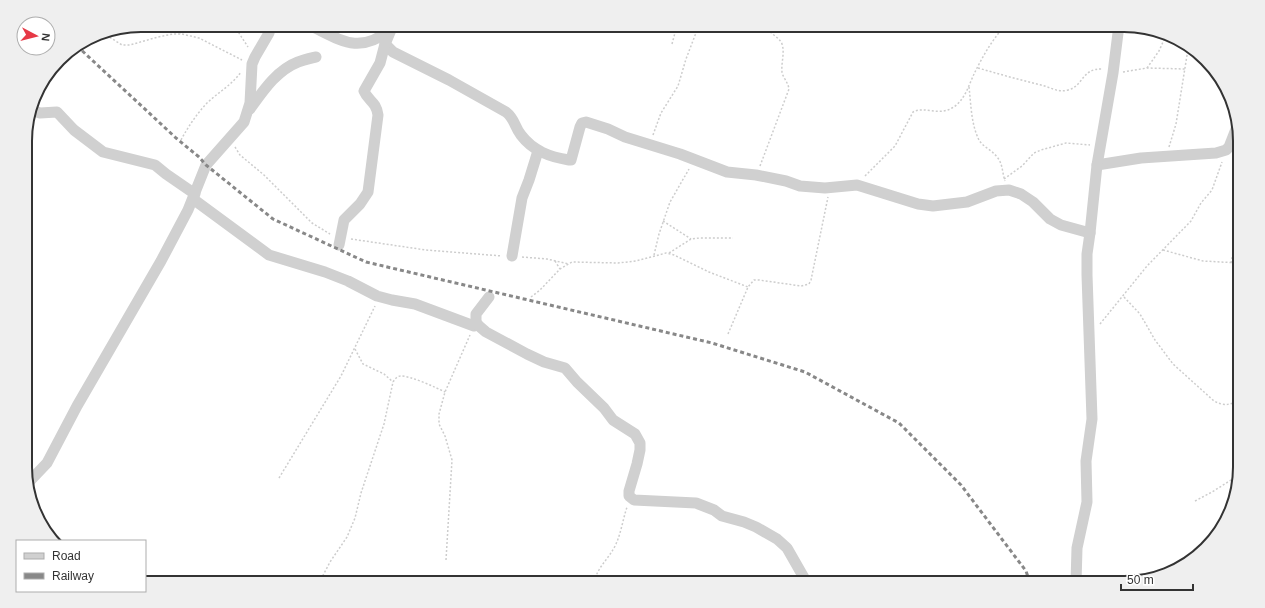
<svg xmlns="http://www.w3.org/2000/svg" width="1265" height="608" font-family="Helvetica,sans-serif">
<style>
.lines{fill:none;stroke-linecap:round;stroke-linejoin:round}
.path{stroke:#cdcdcd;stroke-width:1.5;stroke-dasharray:2 2;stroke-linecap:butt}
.minor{stroke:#d0d0d0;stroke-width:11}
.rail{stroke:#888;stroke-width:3;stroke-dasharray:4 3;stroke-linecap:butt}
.rim{fill:none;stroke:#333;stroke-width:2}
</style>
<rect width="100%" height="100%" fill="#fff"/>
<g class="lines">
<g class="path">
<polyline points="170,25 181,33"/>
<polyline points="236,25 237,30 248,47"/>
<polyline points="103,33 122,45 130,45 158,37 173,34 182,34 199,38 242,60"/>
<polyline points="672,44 676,29 674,25"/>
<path d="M 978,68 C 999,74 1020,80 1041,85 C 1050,87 1058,93 1068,90 C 1084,86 1081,68 1103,69"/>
<polyline points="1147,68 1159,51 1167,33"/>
<polyline points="1123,72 1147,68 1185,69"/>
<path d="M 969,87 C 971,104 971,124 979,140 C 983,147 992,150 997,157 C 1003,164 1002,172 1005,181"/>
<polyline points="653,135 661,113 678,86 686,59 699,25"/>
<path d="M 181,140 C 188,127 196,115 206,104 C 217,93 232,85 241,72"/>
<polyline points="235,147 240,155 264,175 312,223 330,234"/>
<polyline points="1169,147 1176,124 1188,49"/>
<path d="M 760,166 L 789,89 C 788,82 783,78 782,72 C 781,63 785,53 782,44 C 779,36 769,35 767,25"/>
<path d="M 865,176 L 895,146 L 913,112 C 924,106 939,116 952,108 C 965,101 969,84 975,72 C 983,56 993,38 1006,25"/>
<polyline points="1004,179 1022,166 1034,153 1041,150 1066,143 1090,145"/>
<polyline points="663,221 691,239"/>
<polyline points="351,239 426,250 502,256"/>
<polyline points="1163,250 1203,261 1239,263"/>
<polyline points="669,253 691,239 700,238 733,238"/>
<polyline points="654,255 659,234 670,202 689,169"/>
<polyline points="522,257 547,259 569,264"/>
<polyline points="555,261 560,269"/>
<polyline points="1231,263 1239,225"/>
<polyline points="531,297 540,290 560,269 572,262 618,263 636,261 666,253 674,255 709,272 748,287"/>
<path d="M 1124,297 L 1140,314 L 1155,340 L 1173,364 L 1214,401 C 1225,407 1229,404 1240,401"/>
<polyline points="1100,324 1147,266 1191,221 1201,203 1212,190 1222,162"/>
<polyline points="728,334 748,287 754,280 759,280 801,286 809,284 811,280 828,197"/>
<polyline points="355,349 363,364 384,374 393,382"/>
<polyline points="279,478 341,376 375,306"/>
<polyline points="1195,501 1212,492 1239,475"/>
<polyline points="446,560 452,460 445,436 439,424 439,414 445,392 470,335"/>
<path d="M 594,582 C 598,566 609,559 616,544 C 621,533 623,519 627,507"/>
<path d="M 319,583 L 330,562 L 347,537 L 355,518 L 361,493 L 384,424 L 393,382 C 395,379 397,376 401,376 C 411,376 435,387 445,392"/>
</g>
<g class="minor">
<path d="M 309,25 C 341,40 358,55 390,30"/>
<path d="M 385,44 L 393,52 L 449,80 L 506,112 C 515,119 514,126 521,135 C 533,151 550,157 569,160 L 571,160 L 580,127 L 582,123 L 586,122 L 608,129 L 625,137 L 680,154 L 727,172 L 756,175 L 786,181 L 800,186 L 825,188 L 857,185 L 918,204 L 933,206 L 967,202 L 996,191 L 1009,190 L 1021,194 L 1033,202 L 1050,219 L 1061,225 L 1090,233"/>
<path d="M 250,109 C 263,91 277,70 298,62 C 304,60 310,58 316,57"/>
<polyline points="31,110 40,113 57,112 74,130 103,152 155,165 166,174 195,194"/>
<polyline points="1097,165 1141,158 1216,153 1226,150 1229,147 1238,124"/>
<polyline points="193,199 269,255 325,272 348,281 377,296 392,300 415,304 474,326"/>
<path d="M 339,245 L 344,220 L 360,204 L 368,192 L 378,115 C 376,101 368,101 364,91 L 380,63 L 385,44 L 393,25"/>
<polyline points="512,256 522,198 529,180 538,151"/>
<polyline points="489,297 476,314 476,322 479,326 486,332 527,354 544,362 565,368 577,382 604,408 613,420 635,434 640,443 640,450 637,464 629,491 629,496 634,500 696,503 714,510 722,516 744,522 756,527 777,539 787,548 807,583"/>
<polyline points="27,484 47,463 77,406 161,261 188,210 206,165 244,122 250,103 252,64 255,57 269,33 271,25"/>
<polyline points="1076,583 1077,548 1087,502 1086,461 1092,419 1087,275 1087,254 1090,233 1097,165 1113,73 1119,25"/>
</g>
<polyline class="rail" points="77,46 176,138 199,157 206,165 273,219 366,262 712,343 805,372 899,423 961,485 1026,571 1030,583"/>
</g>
<path d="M0 0H1265V608H0ZM141 32H1124A109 109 0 0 1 1233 141V467A109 109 0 0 1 1124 576H141A109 109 0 0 1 32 467V141A109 109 0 0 1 141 32Z" fill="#efefef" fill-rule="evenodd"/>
<path class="rim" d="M141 32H1124A109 109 0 0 1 1233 141V467A109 109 0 0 1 1124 576H141A109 109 0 0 1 32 467V141A109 109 0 0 1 141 32Z"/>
<rect x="16" y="540" width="130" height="52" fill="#ffffff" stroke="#adadad"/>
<rect x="24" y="553" width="20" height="6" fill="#d0d0d0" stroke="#adadad"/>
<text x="52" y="560" font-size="12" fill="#333333">Road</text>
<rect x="24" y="573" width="20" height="6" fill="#888888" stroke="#adadad"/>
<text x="52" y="580" font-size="12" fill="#333333">Railway</text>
<g transform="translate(36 36) rotate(97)"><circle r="19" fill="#ffffff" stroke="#adadad"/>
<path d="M0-3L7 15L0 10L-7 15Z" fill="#e63946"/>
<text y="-6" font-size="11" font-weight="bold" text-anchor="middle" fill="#333333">N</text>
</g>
<path d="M1121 584v6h72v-6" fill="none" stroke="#333333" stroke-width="2"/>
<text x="1127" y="584" font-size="12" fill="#333333" stroke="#ffffff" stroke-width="3" paint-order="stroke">50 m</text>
</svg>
